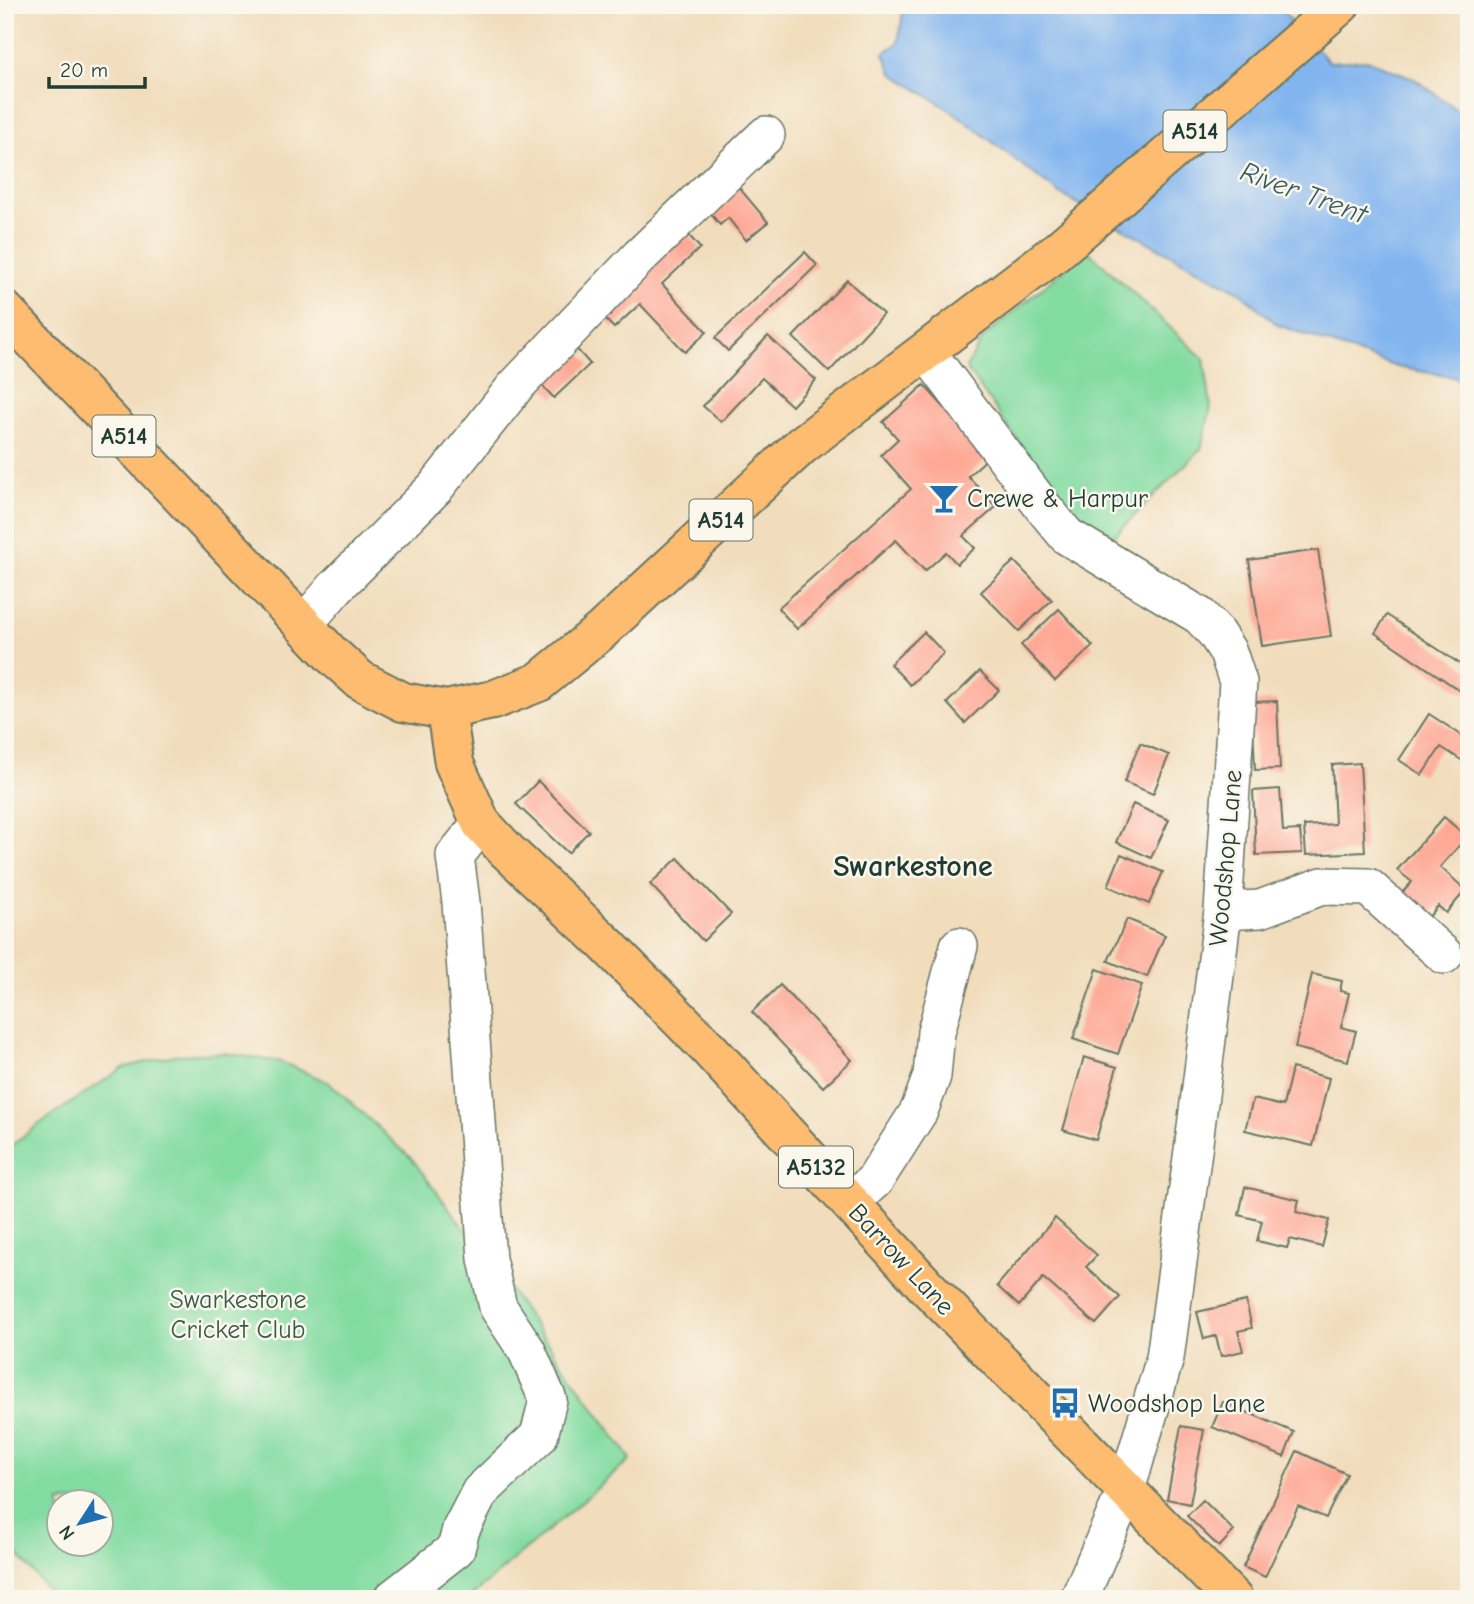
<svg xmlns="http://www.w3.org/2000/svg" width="1474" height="1604" font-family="'Comic Neue',sans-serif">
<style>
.green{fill:#82dba1;stroke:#508c6a;stroke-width:2;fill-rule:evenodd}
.water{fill:#82b5ef;stroke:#507992;stroke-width:2}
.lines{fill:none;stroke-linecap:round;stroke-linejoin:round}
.stream{stroke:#82b5ef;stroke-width:10}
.building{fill:#fea996}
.minor-casing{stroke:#687564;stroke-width:40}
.major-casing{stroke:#687564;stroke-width:42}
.minor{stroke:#fff;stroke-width:37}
.major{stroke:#fdbc70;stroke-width:38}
.labels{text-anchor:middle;stroke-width:5;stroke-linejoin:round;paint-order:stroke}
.shield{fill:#fbf7ec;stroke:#61756b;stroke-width:2}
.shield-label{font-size:24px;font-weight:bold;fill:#1f3d34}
.poi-label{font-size:26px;fill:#1f3d34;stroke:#fbf7ec;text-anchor:start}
.street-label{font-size:26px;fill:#1f3d34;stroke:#fbf7ec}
.park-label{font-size:26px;fill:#335d4a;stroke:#fbf7ec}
.water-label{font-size:28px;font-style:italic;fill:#385b63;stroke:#fbf7ec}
.quarter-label{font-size:30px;font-weight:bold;fill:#1f3d34;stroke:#fbf7ec}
</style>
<rect width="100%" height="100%" fill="#fbf7ec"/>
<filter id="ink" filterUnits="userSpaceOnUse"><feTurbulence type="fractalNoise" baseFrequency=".0143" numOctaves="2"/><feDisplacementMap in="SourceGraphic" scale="14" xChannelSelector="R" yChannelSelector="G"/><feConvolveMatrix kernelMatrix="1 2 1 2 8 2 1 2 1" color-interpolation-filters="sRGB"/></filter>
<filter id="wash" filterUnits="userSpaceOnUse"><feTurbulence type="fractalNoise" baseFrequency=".00686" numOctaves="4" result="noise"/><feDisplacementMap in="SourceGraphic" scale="28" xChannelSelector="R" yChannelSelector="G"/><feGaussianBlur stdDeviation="1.57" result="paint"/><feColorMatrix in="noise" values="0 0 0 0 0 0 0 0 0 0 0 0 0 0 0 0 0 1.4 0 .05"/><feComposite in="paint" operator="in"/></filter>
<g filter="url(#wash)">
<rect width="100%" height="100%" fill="#f1ddbc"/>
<g class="green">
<polygon points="1087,250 1204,359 1211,407 1201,449 1112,538 1081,528 966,368 983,338"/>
<path d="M 224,1053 L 281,1062 L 330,1083 L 412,1159 L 487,1259 L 631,1459 L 468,1599 L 55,1599 L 5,1539 L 5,1151 L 38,1125 L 123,1068 L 175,1055 ZM 60,1502 L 102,1502 L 102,1544 L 60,1544 Z"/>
</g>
<polygon class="water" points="902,5 1277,5 1329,62 1367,60 1413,78 1469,118 1469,380 1397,367 1278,325 1241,293 1060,194 956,114 892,73 884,53 898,43 903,12"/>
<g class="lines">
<polyline class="stream" points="1461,365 1465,412 1469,420"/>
</g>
<g id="blocks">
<g class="building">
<polygon points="731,178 768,222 746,240 728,218 720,225 702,203"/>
<polygon points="686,232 700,248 662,284 707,332 685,352 640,304 614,328 599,313"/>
<polygon points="805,252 817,265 728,351 715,338"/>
<polygon points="847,280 883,314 829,372 793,337"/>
<polygon points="768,336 816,380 792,406 762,378 721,422 703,406"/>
<polygon points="574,346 590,364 554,398 537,380"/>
<polygon points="924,385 989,457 968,476 996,507 963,536 975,548 957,564 946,552 925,571 896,540 797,629 778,608 911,489 881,455 898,439 883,422"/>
<polygon points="1318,550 1331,636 1262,646 1249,560"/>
<polygon points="1014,561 1052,600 1019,631 981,592"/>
<polygon points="1059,609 1093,646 1055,681 1021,645"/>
<polygon points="1387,615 1469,670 1469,688 1465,694 1375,633"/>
<polygon points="924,632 944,653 910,685 890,664"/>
<polygon points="980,671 999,690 965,723 947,703"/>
<polygon points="1277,701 1280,769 1255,770 1252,702"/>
<polygon points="1429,714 1469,740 1469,765 1441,747 1422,775 1399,760"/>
<polygon points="1140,743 1169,755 1153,794 1124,782"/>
<polygon points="1360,763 1365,852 1306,855 1304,826 1335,824 1332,765"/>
<polygon points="538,781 589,831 568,853 516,804"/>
<polygon points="1280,789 1283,831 1300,830 1302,853 1256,855 1253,791"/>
<polygon points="1133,804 1169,820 1151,858 1116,842"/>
<polygon points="1444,817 1467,837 1440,867 1466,890 1446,913 1438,906 1428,918 1401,894 1412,882 1397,870"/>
<polygon points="1121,854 1163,872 1149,904 1108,886"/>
<polygon points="678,858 731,914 703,941 650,884"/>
<polygon points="1127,919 1165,935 1147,977 1108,961"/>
<polygon points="1097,969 1142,985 1118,1054 1073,1039"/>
<polygon points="1312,974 1342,981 1340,991 1349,993 1341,1027 1356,1031 1348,1061 1295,1048"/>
<polygon points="780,985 852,1060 823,1087 752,1012"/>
<polygon points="1084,1057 1117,1067 1096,1140 1063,1130"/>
<polygon points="1292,1068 1329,1078 1313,1146 1245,1130 1253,1099 1283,1106"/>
<polygon points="1245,1187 1299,1200 1296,1212 1329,1220 1322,1247 1290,1239 1287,1248 1257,1241 1262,1221 1239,1215"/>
<polygon points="1055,1218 1097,1255 1086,1267 1120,1297 1096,1324 1043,1278 1019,1306 997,1286"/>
<polygon points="1246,1301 1252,1328 1238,1331 1243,1351 1221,1356 1216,1336 1204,1339 1197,1312"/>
<polygon points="1223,1402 1294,1432 1284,1457 1212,1427"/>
<polygon points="1181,1426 1204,1430 1190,1504 1167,1499"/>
<polygon points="1297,1451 1347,1474 1326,1518 1298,1506 1265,1577 1243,1567"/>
<polygon points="1203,1500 1234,1531 1219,1547 1187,1516"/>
</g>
</g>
</g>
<g filter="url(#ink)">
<use href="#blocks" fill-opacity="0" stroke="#687564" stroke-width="2"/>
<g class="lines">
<g class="minor-casing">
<g id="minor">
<polyline points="926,351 1043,507 1067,536 1200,616 1215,632 1228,652 1238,682 1223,911 1194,1143 1165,1358 1126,1490 1079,1599"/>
<polyline points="303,625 336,587 435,488 515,387 639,257 766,135"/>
<polyline points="1223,911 1260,909 1322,886 1368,887 1444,955"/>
<polyline points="849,1203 875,1180 919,1111 932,1076 936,1032 959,946"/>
<polyline points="392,1599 456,1549 461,1529 480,1492 539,1436 548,1400 527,1351 498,1307 487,1259 461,902 455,856 481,823"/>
</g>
</g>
<g class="major-casing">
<g id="major">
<polyline points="5,311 331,654 360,680 403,702 446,710 493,700 539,682 601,631 802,445 1055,253 1340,5"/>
<polyline points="446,710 454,763 481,823 506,850 605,943 709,1049 926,1286 1233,1599"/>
</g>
</g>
<use href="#minor" class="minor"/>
<use href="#major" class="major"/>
</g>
</g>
<defs>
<g id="bar-bare" transform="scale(2.415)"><path d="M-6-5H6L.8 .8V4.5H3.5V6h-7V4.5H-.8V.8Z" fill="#1f6fb2" stroke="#fbf7ec" stroke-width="2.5" paint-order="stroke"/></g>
<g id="bus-bare" transform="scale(2.415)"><path d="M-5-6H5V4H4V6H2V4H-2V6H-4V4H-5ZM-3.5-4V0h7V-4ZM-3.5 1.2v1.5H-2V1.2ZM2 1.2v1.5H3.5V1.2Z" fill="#1f6fb2" stroke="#fbf7ec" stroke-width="2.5" paint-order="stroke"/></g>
</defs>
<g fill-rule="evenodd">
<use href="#bar-bare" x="944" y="498"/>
<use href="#bus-bare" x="1065" y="1403"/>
</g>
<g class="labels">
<g class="shield">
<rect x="1163.5" y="110.5" width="63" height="41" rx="5"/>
<rect x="92.5" y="415.5" width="63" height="41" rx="5"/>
<rect x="689.5" y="499.5" width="63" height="41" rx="5"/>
<rect x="779" y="1146.5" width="74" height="41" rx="5"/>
</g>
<g class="shield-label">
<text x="1195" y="139">A514</text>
<text x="124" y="444">A514</text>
<text x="721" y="528">A514</text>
<text x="816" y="1175">A5132</text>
</g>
<g class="poi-label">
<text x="967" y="507">Crewe &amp; Harpur</text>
<text x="1088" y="1412">Woodshop Lane</text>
</g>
<g class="street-label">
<text transform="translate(1225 858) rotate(-85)" y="9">Woodshop Lane</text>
<text transform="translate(902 1259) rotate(47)" y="9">Barrow Lane</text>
</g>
<g class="park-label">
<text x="238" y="1308">Swarkestone<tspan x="238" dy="30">Cricket Club</tspan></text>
</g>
<g class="water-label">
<text transform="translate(1304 192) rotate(20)" y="10">River Trent</text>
</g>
<g class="quarter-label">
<text x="913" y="876">Swarkestone</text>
</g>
</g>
<rect width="1474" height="1604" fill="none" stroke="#fbf7ec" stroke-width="28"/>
<g transform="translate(80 1523) rotate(234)"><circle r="33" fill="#fbf7ec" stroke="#a3ada2" stroke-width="2"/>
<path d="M0-5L12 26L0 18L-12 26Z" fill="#1f6fb2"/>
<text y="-10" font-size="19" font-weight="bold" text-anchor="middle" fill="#1f3d34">N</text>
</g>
<path d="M49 77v10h96v-10" fill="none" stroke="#1f3d34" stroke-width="3.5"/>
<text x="60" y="77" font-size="21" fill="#1f3d34" stroke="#fbf7ec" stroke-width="5" paint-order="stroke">20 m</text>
</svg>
